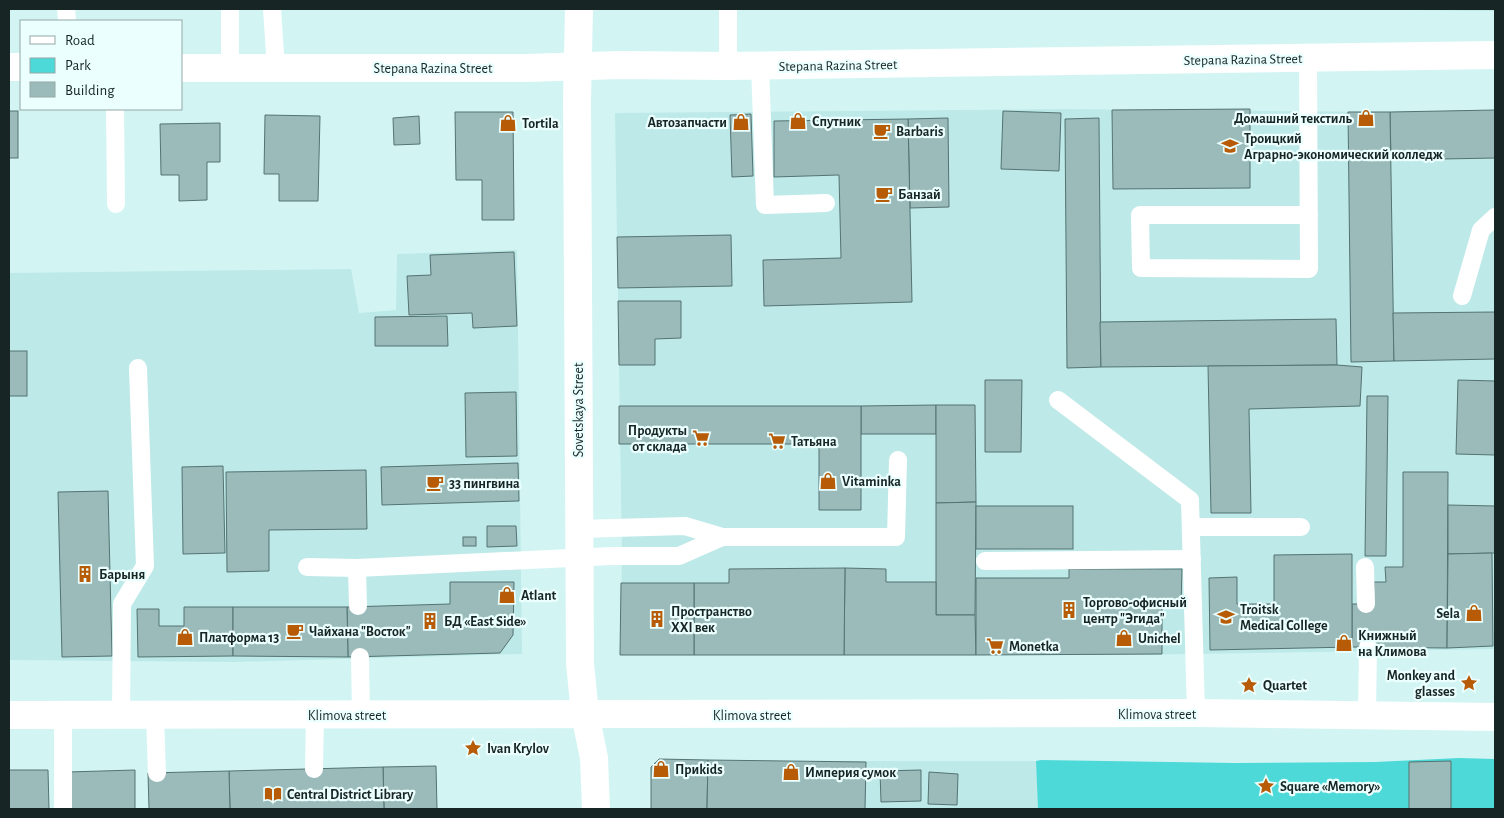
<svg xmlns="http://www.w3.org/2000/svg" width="1504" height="818" font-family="'Alegreya Sans',sans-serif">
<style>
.built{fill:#bde9e8}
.green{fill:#4dd9d8}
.building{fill:#9abbba;stroke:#547372}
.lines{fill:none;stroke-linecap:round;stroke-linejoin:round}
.lane{stroke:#fff;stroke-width:18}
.street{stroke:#fff;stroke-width:28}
.secondary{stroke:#fff;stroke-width:28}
.labels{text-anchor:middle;stroke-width:4.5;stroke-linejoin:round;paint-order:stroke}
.street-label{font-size:14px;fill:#182525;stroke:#eafffe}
.poi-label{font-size:14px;font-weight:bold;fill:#182525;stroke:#eafffe;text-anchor:start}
</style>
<rect width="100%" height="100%" fill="#d2f5f4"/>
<g class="built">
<polygon points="1303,9 1495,9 1495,11"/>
<polygon points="1064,109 1390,112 1495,110 1495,649 1128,655 620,655 622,556 615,113"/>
<polygon points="517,250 522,654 233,662 9,660 9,273 351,269 359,313 396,310 397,254"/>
<polygon points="800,761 1036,761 1038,809 651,809 651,767 656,763"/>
</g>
<polygon class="green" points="1459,758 1495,759 1495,809 1038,809 1036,761 1041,760 1235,763 1375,762"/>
<g class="building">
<polygon points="1250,109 1250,188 1113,189 1112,110"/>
<polygon points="1495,110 1495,158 1391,160 1390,112"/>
<rect x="9" y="111" width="9" height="47"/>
<polygon points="1003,111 1061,113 1059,171 1001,169"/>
<polygon points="455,112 513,112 514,220 482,220 482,180 456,180"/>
<polygon points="1348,112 1390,112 1394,361 1351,362"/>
<polygon points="751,114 753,176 732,177 730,115"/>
<polygon points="265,115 320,116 318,201 279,201 279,174 264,174"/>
<polygon points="419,116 420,144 394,145 393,118"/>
<polygon points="948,118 949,207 910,208 908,119"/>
<polygon points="1099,118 1101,367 1067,368 1065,119"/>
<polygon points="908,119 912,302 764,306 763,260 841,258 839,175 774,177 774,121"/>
<polygon points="220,123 220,162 207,162 207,200 179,201 179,175 161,175 160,124"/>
<polygon points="731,235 732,286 618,288 617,237"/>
<polygon points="514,252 517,326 473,328 472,313 409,315 407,276 431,275 430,255"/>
<polygon points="618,301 681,301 681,338 655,339 655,365 619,365"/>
<polygon points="1495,312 1495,359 1394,361 1393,313"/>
<polygon points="447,316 448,346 375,346 375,317"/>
<polygon points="1336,319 1337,365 1101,367 1100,322"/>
<rect x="9" y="351" width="18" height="45"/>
<polygon points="1337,365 1362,367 1360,406 1249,409 1251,513 1211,513 1208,366"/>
<polygon points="985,380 1022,380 1021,452 985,452"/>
<polygon points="1458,380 1495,381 1495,455 1456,454"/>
<polygon points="516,392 517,456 466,457 465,393"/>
<polygon points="1367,396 1388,396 1386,556 1365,556"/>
<polygon points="936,405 936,434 861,434 861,406"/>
<polygon points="936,405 975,405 976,502 936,503"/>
<polygon points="619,406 861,406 861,510 819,510 819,444 619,444"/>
<polygon points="518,463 519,501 382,505 381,467"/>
<polygon points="223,466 225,553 183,554 182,467"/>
<polygon points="366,470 367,529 269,530 269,571 227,572 226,472"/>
<polygon points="1403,472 1448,472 1447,648 1352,647 1352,604 1373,604 1374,582 1386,582 1385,567 1403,567"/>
<polygon points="108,491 112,656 62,657 58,492"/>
<polygon points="976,502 975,615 936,615 936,503"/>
<polygon points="1448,505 1495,506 1495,553 1448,554"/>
<rect x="976" y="506" width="97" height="43"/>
<polygon points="487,526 516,526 517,546 487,547"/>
<rect x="463" y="537" width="13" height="9"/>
<polygon points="1492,553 1493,646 1447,648 1448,554"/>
<polygon points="1352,554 1352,647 1210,650 1209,578 1237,577 1237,604 1274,604 1274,555"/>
<polygon points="845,568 886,569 886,582 936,582 936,615 975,615 976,655 844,655"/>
<polygon points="845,568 844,655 694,655 694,583 729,583 729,569"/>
<polygon points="1069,569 1182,569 1181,606 1162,606 1162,654 976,655 976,578 1069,578"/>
<polygon points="450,582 514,582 513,635 500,653 348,657 347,607 450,604"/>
<polygon points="621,583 694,583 694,655 620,655"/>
<polygon points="184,607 233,607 233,656 138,657 137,609 159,609 159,626 184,626"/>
<polygon points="233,607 347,607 348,657 233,656"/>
<polygon points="659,759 708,760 707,809 651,809 651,767"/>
<polygon points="708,760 866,762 865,809 707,809"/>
<polygon points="1451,761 1451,809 1409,809 1409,762"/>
<polygon points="436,766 437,809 384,809 383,767"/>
<polygon points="383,767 384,809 230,809 229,771"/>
<polygon points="9,770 48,770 49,809 9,809"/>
<polygon points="135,770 135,809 69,809 68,772"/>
<polygon points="921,770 921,801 881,802 880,771"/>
<polygon points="229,771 230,809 149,809 148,773"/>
<polygon points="929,772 958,774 957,805 928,804"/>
</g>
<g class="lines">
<g class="lane">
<polyline points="66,9 67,21"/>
<polyline points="230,9 230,68"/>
<polyline points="272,9 276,68"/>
<polyline points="1308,58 1309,269 1141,268 1140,215 1309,215"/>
<polyline points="728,66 728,9"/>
<polyline points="760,66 765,205 826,203"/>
<polyline points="115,109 116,204"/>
<polyline points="1462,296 1481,230 1495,217"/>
<polyline points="1058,400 1190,500 1196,713"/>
<polyline points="1191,527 1301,527"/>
<polyline points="578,529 685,526 722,537"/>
<polyline points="985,561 1192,559"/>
<polyline points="307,567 357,568 612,556 679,556 722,537 896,537 898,460"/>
<polyline points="1365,567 1366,604"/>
<polyline points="357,568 358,606"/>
<polyline points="360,657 361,715"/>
<polyline points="1367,714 1368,647"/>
<polyline points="63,715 63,809"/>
<polyline points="121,715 122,604 145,566 138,368"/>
<polyline points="155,715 157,773"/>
<polyline points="314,769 315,715"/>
</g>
<polyline class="street" points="9,715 1196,713 1495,717"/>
<g class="secondary">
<polyline points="579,9 577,101 580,663 585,714 594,758 596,809"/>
<polyline points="9,67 21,67"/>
<polyline points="181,68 526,68 620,65 728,66 1495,55"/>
</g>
</g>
<defs>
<g id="shop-bare" transform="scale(1.35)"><path d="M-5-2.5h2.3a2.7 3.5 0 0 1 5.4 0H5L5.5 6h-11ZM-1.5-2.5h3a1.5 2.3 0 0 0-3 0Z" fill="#b85b06" stroke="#eafffe" stroke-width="2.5" paint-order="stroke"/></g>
<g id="cafe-bare" transform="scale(1.35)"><path d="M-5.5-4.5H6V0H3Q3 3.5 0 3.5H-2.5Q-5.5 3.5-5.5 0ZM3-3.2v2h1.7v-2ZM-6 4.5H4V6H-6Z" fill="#b85b06" stroke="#eafffe" stroke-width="2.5" paint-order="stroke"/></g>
<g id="university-bare" transform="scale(1.35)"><path d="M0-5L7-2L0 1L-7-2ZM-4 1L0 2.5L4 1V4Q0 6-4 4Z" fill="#b85b06" stroke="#eafffe" stroke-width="2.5" paint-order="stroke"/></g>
<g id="supermarket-bare" transform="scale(1.35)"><path d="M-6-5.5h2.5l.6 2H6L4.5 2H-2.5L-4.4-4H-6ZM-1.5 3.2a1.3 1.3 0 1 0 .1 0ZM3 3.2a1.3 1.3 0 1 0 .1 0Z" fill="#b85b06" stroke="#eafffe" stroke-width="2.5" paint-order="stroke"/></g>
<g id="building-bare" transform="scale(1.35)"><path d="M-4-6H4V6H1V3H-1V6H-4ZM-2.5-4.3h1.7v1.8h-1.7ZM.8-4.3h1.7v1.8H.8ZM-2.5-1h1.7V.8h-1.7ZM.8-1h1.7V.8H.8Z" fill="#b85b06" stroke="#eafffe" stroke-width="2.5" paint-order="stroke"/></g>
<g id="sight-bare" transform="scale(1.35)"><path d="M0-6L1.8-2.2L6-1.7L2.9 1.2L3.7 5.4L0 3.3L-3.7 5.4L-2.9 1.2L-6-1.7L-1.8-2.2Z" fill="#b85b06" stroke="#eafffe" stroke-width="2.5" paint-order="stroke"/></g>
<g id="library-bare" transform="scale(1.35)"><path d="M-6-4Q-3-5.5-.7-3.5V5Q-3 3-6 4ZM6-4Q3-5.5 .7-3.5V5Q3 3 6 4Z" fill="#b85b06" stroke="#eafffe" stroke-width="2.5" paint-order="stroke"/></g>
</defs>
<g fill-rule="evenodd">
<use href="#shop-bare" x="1366" y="118"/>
<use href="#shop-bare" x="798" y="121"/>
<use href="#shop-bare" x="741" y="122"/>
<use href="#shop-bare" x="508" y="123"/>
<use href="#cafe-bare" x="882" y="131"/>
<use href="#university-bare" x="1230" y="146"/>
<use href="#cafe-bare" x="884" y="194"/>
<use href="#supermarket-bare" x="701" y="438"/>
<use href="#supermarket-bare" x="777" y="441"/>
<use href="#shop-bare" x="828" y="481"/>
<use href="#cafe-bare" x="435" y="483"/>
<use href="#building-bare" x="85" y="574"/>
<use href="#shop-bare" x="507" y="595"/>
<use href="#building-bare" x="1069" y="610"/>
<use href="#shop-bare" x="1474" y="613"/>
<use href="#university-bare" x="1226" y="617"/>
<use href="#building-bare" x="657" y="619"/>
<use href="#building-bare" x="430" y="621"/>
<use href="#cafe-bare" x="295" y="631"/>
<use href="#shop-bare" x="185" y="637"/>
<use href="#shop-bare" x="1124" y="638"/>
<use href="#shop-bare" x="1344" y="643"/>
<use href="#supermarket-bare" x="995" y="646"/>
<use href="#sight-bare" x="1469" y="683"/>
<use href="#sight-bare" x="1249" y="685"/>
<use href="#sight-bare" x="473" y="748"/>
<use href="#shop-bare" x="661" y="769"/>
<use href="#shop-bare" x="791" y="772"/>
<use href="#sight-bare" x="1266" y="786"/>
<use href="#library-bare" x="273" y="794"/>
</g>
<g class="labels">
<g class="street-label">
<text transform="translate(1243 59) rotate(-1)" y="5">Stepana Razina Street</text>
<text transform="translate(838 65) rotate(-1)" y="5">Stepana Razina Street</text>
<text x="433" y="73">Stepana Razina Street</text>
<text transform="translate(578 410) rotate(-90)" y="5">Sovetskaya Street</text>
<text x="1157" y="719">Klimova street</text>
<text x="347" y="720">Klimova street</text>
<text x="752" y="720">Klimova street</text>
</g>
<g class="poi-label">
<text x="1352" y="123" text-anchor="end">Домашний текстиль</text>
<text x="812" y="126">Спутник</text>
<text x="727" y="127" text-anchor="end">Автозапчасти</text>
<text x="522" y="128">Tortila</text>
<text x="896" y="136">Barbaris</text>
<text x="1244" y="143">Троицкий<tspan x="1244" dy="16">Аграрно-экономический колледж</tspan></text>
<text x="898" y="199">Банзай</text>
<text x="687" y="435" text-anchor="end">Продукты<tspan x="687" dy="16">от склада</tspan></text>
<text x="791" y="446">Татьяна</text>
<text x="842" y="486">Vitaminka</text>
<text x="449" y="488">33 пингвина</text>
<text x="99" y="579">Барыня</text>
<text x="521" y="600">Atlant</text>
<text x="1083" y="607">Торгово-офисный<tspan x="1083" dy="16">центр "Эгида"</tspan></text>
<text x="1240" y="614">Troitsk<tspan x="1240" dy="16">Medical College</tspan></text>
<text x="671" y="616">Пространство<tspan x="671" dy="16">XXI век</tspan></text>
<text x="1460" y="618" text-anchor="end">Sela</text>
<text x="444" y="626">БД «East Side»</text>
<text x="309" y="636">Чайхана "Восток"</text>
<text x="1358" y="640">Книжный<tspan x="1358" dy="16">на Климова</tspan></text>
<text x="199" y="642">Платформа 13</text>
<text x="1138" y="643">Unichel</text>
<text x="1009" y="651">Monetka</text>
<text x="1455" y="680" text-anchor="end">Monkey and<tspan x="1455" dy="16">glasses</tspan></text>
<text x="1263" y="690">Quartet</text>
<text x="487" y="753">Ivan Krylov</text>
<text x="675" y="774">Приkids</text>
<text x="805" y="777">Империя сумок</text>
<text x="1280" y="791">Square «Memory»</text>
<text x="287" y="799">Central District Library</text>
</g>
</g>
<rect width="1504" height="818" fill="none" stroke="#182525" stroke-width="20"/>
<rect x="20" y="20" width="162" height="90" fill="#eafffe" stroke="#96a8a7"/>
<rect x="30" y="36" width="25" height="8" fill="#ffffff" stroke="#96a8a7"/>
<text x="65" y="45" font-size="15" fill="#182525">Road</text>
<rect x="30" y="58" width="25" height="15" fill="#4dd9d8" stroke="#96a8a7"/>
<text x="65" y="70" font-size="15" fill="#182525">Park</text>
<rect x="30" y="82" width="25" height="15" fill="#9abbba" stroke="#96a8a7"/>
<text x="65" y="95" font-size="15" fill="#182525">Building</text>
</svg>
